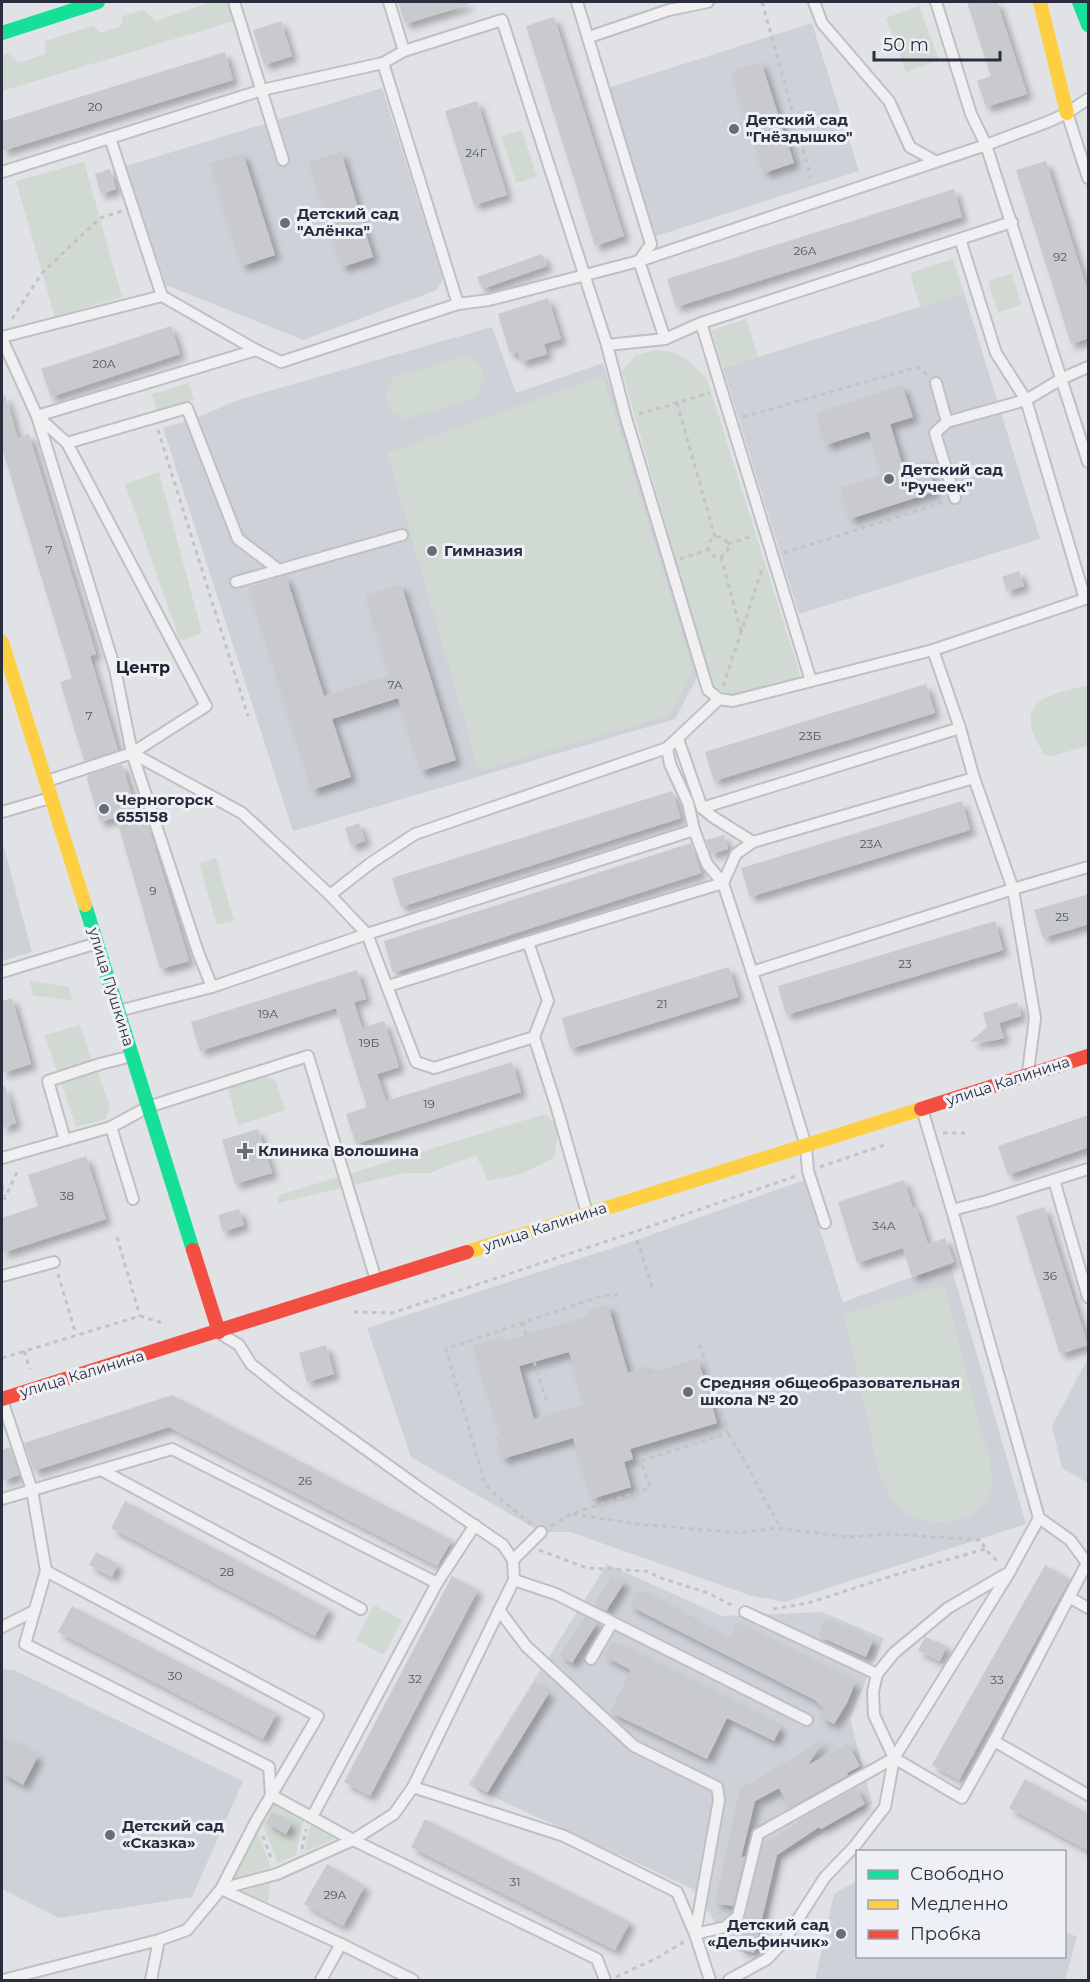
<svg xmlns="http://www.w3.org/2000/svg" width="1090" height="1982" font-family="Montserrat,sans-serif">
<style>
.built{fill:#cfd1d9}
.green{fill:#d0d9d2}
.building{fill:#c9cace;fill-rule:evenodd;filter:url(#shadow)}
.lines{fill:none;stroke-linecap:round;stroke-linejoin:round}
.lane-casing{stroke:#bfc0c4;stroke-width:14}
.path{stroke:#c2c3c7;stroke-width:3;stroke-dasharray:4.5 4.5;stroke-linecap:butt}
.lane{stroke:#f0f0f2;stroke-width:10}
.fast{stroke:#16e098;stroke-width:14}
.slow{stroke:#ffcf43;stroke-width:14}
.jam{stroke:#f24e42;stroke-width:14}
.poi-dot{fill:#696d79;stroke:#eef0f5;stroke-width:2}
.labels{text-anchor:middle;stroke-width:6;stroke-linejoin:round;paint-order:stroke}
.number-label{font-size:12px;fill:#525663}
.poi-label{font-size:15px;font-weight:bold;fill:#292e3e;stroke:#eef0f5;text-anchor:start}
.street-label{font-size:15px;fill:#292e3e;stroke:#eef0f5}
.neighbourhood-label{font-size:16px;font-weight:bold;fill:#1b202f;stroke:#eef0f5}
</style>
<defs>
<filter id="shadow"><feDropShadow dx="5.5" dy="5.5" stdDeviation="3" flood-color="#0004"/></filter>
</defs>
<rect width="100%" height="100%" fill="#e1e2e6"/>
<g class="built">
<polygon points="812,23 859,171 656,236 608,88"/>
<polygon points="382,88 443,279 437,290 303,340 166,285 126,166"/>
<polygon points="964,293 1040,539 799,614 723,368"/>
<polygon points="492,327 516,393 603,363 699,674 675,719 293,831 163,428 191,420 241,399"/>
<polygon points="2,840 32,952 2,961"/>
<polygon points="804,1180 843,1302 912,1277 951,1266 1026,1524 785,1602 752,1596 570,1532 541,1532 411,1457 367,1328 637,1240"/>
<polygon points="1088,1358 1088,1483 1062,1468 1052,1426"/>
<polygon points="607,1564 722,1616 822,1612 884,1638 850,1718 872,1804 782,1857 759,1956 736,1951 691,1888 468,1785"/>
<polygon points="2,1669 14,1670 243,1781 192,1897 59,1918 2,1889"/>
<polygon points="857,1881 858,1956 1064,1956 1065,1931 1077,1937 1065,1980 815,1980 834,1894"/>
</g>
<g class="green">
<polygon points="206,2 227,2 234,21 2,91 2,55 8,53 18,63 45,54 45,41 93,26 101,33 121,26 123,16 143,10 156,21 206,4"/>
<polygon points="919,6 939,60 906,72 886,18"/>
<polygon points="522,130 537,177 516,183 501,136"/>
<polygon points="84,162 122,297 55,317 16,181"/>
<polygon points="953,259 964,293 920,307 910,273"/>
<polygon points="1012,273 1021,305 998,312 988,281"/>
<polygon points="746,319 758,357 723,368 711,330"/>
<path d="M 655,350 C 682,351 689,360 707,379 L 801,678 L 735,695 L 726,694 L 711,683 L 622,371 L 636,355 Z"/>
<polygon points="465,356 479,364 484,380 475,398 406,419 391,412 385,395 392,378"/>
<polygon points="603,376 693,670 669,716 479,771 387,453"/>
<polygon points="189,383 194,400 157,411 152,394"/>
<polygon points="159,472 202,633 180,641 125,484"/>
<path d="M 1088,685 L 1088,746 L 1052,756 L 1044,755 C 1039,745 1032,734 1031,724 C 1026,695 1068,691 1088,685 Z"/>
<polygon points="216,858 234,921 217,925 199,863"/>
<polygon points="30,981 69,987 73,1001 33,995"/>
<polygon points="80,1025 92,1062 57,1072 45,1035"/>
<polygon points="97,1070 110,1107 106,1119 76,1127 61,1082"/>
<polygon points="264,1075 276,1081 285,1110 238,1125 227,1086"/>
<polygon points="545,1114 559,1126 554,1158 521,1174 488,1181 476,1155 430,1173 404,1173 278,1203 279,1195"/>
<path d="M 944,1285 L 989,1459 C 991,1469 994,1482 991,1492 C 979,1526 929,1529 903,1511 C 892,1503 886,1488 880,1476 L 844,1314 Z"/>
<polygon points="374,1605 402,1620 384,1655 356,1640"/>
<polygon points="273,1803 303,1821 296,1855 278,1863 262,1823"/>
<polygon points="311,1825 335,1839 304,1852"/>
<polygon points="257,1831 271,1867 231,1881"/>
<polygon points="270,1883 268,1902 243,1891"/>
</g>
<g class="building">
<polygon points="398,2 467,2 467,5 405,24"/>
<polygon points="967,2 997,2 1027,94 986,107 977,81 991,76"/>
<polygon points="554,17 624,236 595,246 526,26"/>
<polygon points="281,21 292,56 264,65 253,30"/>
<polygon points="225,52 233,80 2,151 2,121"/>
<polygon points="761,62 794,163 764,173 731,72"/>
<polygon points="477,101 507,195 474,205 445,111"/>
<polygon points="341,152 373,257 342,267 309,162"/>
<polygon points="243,153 275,255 242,266 210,163"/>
<polygon points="1046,161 1089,295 1089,338 1071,344 1016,170"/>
<polygon points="110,169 116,189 101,194 95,174"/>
<polygon points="954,189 962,217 676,307 667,279"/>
<polygon points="542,254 547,266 482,289 477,277"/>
<polygon points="548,298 561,339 544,344 547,354 521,362 518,352 510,354 498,314"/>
<polygon points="171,326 180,354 51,397 41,369"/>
<polygon points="902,385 913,417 890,424 903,467 926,460 936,491 850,519 840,488 882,474 869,431 826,445 816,413"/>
<polygon points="5,395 18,438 29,434 96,654 90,656 117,747 118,750 84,761 60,682 72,678 2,448 2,396"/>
<polygon points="1019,571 1024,586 1007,591 1002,577"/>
<polygon points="286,576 324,696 390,675 365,595 401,584 456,760 421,771 398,698 332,719 351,777 312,790 249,587"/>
<polygon points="926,684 935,713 714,781 705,752"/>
<polygon points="122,764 140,823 147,821 189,961 160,969 116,817 100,822 87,779 88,775"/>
<polygon points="672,791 681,818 401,907 392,878"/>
<polygon points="962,801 970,830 750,897 741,868"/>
<polygon points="359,823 365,841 351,846 345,828"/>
<polygon points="724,835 728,849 711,854 706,840"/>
<polygon points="691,843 701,873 393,973 384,941"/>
<polygon points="1089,894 1089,924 1043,938 1034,910"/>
<polygon points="995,921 1003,950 786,1015 778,986"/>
<polygon points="729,967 738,997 570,1049 562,1018"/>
<polygon points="357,970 366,999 354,1002 362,1028 384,1021 399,1067 377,1074 386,1101 512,1062 521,1092 356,1144 346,1114 367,1107 336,1008 200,1051 191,1022"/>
<polygon points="12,998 31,1064 2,1073 2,1001"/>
<polygon points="1017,1002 1021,1016 999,1023 1004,1038 991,1041 970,1042 987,1027 983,1013"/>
<polygon points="2,1086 5,1086 16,1123 2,1128"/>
<polygon points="1089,1115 1089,1147 1008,1175 998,1146"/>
<polygon points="258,1129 272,1173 235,1184 222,1140"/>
<polygon points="86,1156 106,1219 2,1253 2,1218 38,1206 28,1175"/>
<polygon points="904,1180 913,1208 916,1207 928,1244 945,1238 954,1262 912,1277 903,1248 857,1263 838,1202"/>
<polygon points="1044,1207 1088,1345 1060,1354 1016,1216"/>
<polygon points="239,1209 244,1225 223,1232 218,1215"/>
<path d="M 608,1305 L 628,1373 L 647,1366 L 649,1373 L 698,1359 L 717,1423 L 630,1449 L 633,1459 L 624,1462 L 631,1487 L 592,1499 L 573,1438 L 502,1459 L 495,1437 L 500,1435 L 473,1346 L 498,1338 L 499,1343 L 589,1316 L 588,1311 ZM 569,1352 L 584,1405 L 534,1419 L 519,1366 Z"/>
<polygon points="326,1345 334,1374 307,1382 299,1353"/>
<polygon points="172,1395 452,1540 437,1566 169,1427 34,1471 24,1443"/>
<polygon points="10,1447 19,1475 2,1481 2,1450"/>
<polygon points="125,1501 329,1609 315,1636 111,1528"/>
<polygon points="96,1552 118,1564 112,1577 89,1565"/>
<polygon points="1045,1565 1070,1579 959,1780 932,1765"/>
<polygon points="611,1575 624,1583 606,1611 594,1605"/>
<polygon points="452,1576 478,1590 370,1796 344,1782"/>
<polygon points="638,1590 729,1640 736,1623 855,1683 847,1703 834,1724 820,1717 824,1709 815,1700 630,1606"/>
<polygon points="72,1606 277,1713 263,1739 58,1632"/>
<polygon points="585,1617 597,1623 572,1663 560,1655"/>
<polygon points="825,1619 873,1640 866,1657 818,1636"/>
<polygon points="925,1637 947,1646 940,1661 918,1651"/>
<polygon points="612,1642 781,1727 774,1741 727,1718 707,1759 610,1712 631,1670 604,1656"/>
<polygon points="534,1682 549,1693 487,1793 472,1784"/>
<polygon points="2,1737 38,1756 23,1785 2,1773"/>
<polygon points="824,1739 808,1765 848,1744 860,1766 847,1773 848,1775 790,1808 779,1788 755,1801 741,1858 745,1856 733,1906 715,1903 740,1789"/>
<polygon points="1025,1779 1089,1814 1089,1851 1009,1808"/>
<polygon points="856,1788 865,1804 821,1829 819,1827 777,1855 754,1953 738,1949 763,1844 798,1823 797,1821"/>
<polygon points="272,1812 292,1823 286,1834 266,1823"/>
<polygon points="425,1819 630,1922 615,1950 411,1847"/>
<polygon points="327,1864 365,1886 343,1926 304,1904"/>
</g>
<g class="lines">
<g class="lane-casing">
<g id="lane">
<polyline points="234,2 283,160"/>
<polyline points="389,2 404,51"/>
<polyline points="577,2 651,244 639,261"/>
<polyline points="814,2 822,23 889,101 910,147 935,161"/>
<polyline points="936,2 971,114 986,145 1088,462"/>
<polyline points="589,37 669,10 708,2"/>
<polyline points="383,63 458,304"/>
<polyline points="1067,113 1088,178"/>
<polyline points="110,138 162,296"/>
<polyline points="2,172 262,90 383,63 404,51 502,20 607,345 626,418 708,690 719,699 733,701 933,650 1088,598"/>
<polyline points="960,239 996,353 1026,400 1085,599"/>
<polyline points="639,261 665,339 701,323 1012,222"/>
<polyline points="701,323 811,681"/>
<polyline points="2,337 162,296 256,350"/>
<polyline points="2,339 37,416 115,669 132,753 198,952 212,987"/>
<polyline points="607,345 665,339"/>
<polyline points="936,383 947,422 1026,400 1063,378 1088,367"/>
<polyline points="37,416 256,350 281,362 458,304 489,300 639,261 986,145 1050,121 1067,113 1088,99"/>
<polyline points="37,416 67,443 206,706 132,753 47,781"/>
<polyline points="947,422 935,433 955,498"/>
<polyline points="67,443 187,408 238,539 279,570"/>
<polyline points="236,582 402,535"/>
<polyline points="933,650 960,728 974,778 1013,889 1035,1018 1028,1072"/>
<polyline points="678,739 702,808 713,817 753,842"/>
<polyline points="667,748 670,764 688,803 694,830 707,864 723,883 773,1037 806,1146 808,1171 825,1223"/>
<polyline points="132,753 242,813 330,895 367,934 694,830"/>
<polyline points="702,808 960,728"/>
<polyline points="2,812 50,798"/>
<polyline points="330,895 371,863 415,834 667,748 719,699"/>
<polyline points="528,942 723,883 736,854 753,842 974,778"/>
<polyline points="2,972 97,943"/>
<polyline points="752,972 1013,889 1088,867"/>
<polyline points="388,986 528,942 548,1001 534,1037 556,1105 587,1213"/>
<polyline points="118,1011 212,987 367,934 416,1062 434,1068 534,1037"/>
<polyline points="922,1109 952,1210 987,1201 1088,1169"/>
<polyline points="111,1127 133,1199"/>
<polyline points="65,1140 48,1081 100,1064 132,1056"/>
<polyline points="2,1158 111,1127 148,1107 308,1056 376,1280"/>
<polyline points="1054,1180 1088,1297"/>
<polyline points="952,1210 1039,1518 1070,1540 1087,1563 994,1741 1088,1795"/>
<polyline points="2,1276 54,1262"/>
<polyline points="2,1400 32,1490 46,1571 25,1644 269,1767 271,1795 353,1840 597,1959 605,1980"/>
<polyline points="103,1471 361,1609"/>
<polyline points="2,1499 172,1449 437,1583 312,1817"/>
<polyline points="513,1560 541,1532"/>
<polyline points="514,1580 556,1594 807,1720"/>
<polyline points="437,1583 475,1525"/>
<polyline points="1069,1597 1088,1608"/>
<polyline points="499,1610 526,1646 634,1746 717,1787 719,1800 695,1934 725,1927 738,1916 758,1834 894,1758"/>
<polyline points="745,1612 877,1674"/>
<polyline points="2,1627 34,1611"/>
<polyline points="591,1659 612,1623"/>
<polyline points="994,1741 962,1798 894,1758 874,1715 873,1692 877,1674 894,1653 948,1608 1006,1574"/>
<polyline points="413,1787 564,1836 677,1892 695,1934 710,1980"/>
<polyline points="221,1889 277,1874 353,1840 394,1814 413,1787 514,1580 513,1560 503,1545 421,1489 286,1392 251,1364 239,1345 221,1334"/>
<polyline points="221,1889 341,1944 321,1980"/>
<polyline points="341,1944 413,1980"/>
<polyline points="3,1980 159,1940 187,1930 221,1889 256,1821 318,1716 46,1571"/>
<polyline points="151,1980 159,1940"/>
<polyline points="729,1980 767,1959 784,1941 825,1877 854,1847 885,1807 894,1758 1009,1573 1039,1518"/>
</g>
</g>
<g class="path">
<polyline points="762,2 811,178"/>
<polyline points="12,319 42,273 100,218 122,211"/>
<polyline points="677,403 715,537"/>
<polyline points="639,414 710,393"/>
<polyline points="743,417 918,367 927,375"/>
<polyline points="158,430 248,716"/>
<circle cx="718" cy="547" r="10"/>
<polyline points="728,544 752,536"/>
<polyline points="784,553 944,502"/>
<polyline points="721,557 741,631"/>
<polyline points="680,559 708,550"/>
<polyline points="723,686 762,570"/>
<polyline points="943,1133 965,1133"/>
<polyline points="820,1167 887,1144"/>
<polyline points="2,1186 5,1196"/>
<polyline points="2,1199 5,1198 19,1168"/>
<polyline points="117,1237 140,1316"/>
<polyline points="637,1240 653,1290"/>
<polyline points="58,1274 76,1335"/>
<polyline points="354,1312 392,1313 634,1232 796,1176"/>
<polyline points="523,1322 526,1335"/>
<polyline points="24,1351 30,1369"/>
<polyline points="2,1358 140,1316 166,1324"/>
<polyline points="534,1362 548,1405"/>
<path d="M 728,1434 C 749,1464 762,1498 782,1529"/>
<polyline points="573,1514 637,1524 739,1533 776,1528 848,1537 889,1534 981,1540 985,1549 999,1563"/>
<polyline points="531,1524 491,1491 484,1480 446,1349 601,1296 618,1295"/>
<polyline points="551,1526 571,1514 650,1488 641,1461 728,1433 700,1345"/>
<polyline points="539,1550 587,1568 646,1571 664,1579 708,1593 735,1607"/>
<polyline points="773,1609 808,1603 895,1575 985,1549"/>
<polyline points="263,1836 272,1861"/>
<polyline points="302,1849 306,1829"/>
<polyline points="616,1977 657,1958 685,1941"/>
</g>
<use href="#lane" class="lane"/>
<g class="fast">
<polyline points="1079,2 1088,25"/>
<polyline points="2,33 98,2"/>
<polyline points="85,905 193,1250"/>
</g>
<g class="slow">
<polyline points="1040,2 1067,113"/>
<polyline points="2,642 85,905"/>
<polyline points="467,1252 921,1109"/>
</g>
<g class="jam">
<polyline points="921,1109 1088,1056"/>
<polyline points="193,1250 219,1332"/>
<polyline points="2,1399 467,1252"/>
</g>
</g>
<g class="poi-dot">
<circle cx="734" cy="129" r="6"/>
<circle cx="285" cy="223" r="6"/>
<circle cx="889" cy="479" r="6"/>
<circle cx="432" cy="551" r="6"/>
<circle cx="104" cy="809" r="6"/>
<path d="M242 1142h6v6h6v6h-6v6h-6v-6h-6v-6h6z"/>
<circle cx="688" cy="1392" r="6"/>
<circle cx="110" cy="1835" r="6"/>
<circle cx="841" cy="1934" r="6"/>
</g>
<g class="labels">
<g class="number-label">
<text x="95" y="111">20</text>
<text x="476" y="157">24Г</text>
<text x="805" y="255">26А</text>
<text x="1060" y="261">92</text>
<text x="104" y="368">20А</text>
<text x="49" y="554">7</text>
<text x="395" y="689">7А</text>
<text x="89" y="720">7</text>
<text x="810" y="740">23Б</text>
<text x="871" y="848">23А</text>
<text x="153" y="895">9</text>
<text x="1062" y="921">25</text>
<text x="905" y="968">23</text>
<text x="662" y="1008">21</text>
<text x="268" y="1018">19А</text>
<text x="369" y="1047">19Б</text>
<text x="429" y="1108">19</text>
<text x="67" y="1200">38</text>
<text x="884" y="1230">34А</text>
<text x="1050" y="1280">36</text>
<text x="305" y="1485">26</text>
<text x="227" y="1576">28</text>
<text x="175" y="1680">30</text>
<text x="415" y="1683">32</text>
<text x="997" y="1684">33</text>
<text x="515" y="1886">31</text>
<text x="335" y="1899">29А</text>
</g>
<g class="poi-label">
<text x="746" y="125">Детский сад<tspan x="746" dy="17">"Гнёздышко"</tspan></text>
<text x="297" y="219">Детский сад<tspan x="297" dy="17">"Алёнка"</tspan></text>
<text x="901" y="475">Детский сад<tspan x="901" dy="17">"Ручеек"</tspan></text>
<text x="444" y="556">Гимназия</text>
<text x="116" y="805">Черногорск<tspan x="116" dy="17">655158</tspan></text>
<text x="258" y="1156">Клиника Волошина</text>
<text x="700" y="1388">Средняя общеобразовательная<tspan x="700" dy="17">школа № 20</tspan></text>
<text x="122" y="1831">Детский сад<tspan x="122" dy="17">«Сказка»</tspan></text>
<text x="829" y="1930" text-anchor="end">Детский сад<tspan x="829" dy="17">«Дельфинчик»</tspan></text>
</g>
<g class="street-label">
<text transform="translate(111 987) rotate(73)" y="5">улица Пушкина</text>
<text transform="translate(1008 1081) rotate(-18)" y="5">улица Калинина</text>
<text transform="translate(545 1227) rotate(-18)" y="5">улица Калинина</text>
<text transform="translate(82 1374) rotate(-17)" y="5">улица Калинина</text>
</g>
<g class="neighbourhood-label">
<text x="143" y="673">Центр</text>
</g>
</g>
<rect width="1090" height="1982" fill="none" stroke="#292e3e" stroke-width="6"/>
<rect x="856" y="1850" width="210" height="108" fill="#eef0f5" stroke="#9fa2ac" stroke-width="1.5"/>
<rect x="868" y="1870" width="30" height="9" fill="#16e098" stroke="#9fa2ac" stroke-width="1.5"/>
<text x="910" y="1880" font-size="18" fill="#292e3e">Свободно</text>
<rect x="868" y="1900" width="30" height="9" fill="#ffcf43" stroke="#9fa2ac" stroke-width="1.5"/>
<text x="910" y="1910" font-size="18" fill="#292e3e">Медленно</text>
<rect x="868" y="1930" width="30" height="9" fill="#f24e42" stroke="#9fa2ac" stroke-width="1.5"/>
<text x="910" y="1940" font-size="18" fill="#292e3e">Пробка</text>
<path d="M874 51v9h126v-9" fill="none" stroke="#292e3e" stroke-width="3"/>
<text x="883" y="51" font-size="18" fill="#292e3e" stroke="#eef0f5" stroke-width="4.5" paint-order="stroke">50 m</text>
</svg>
